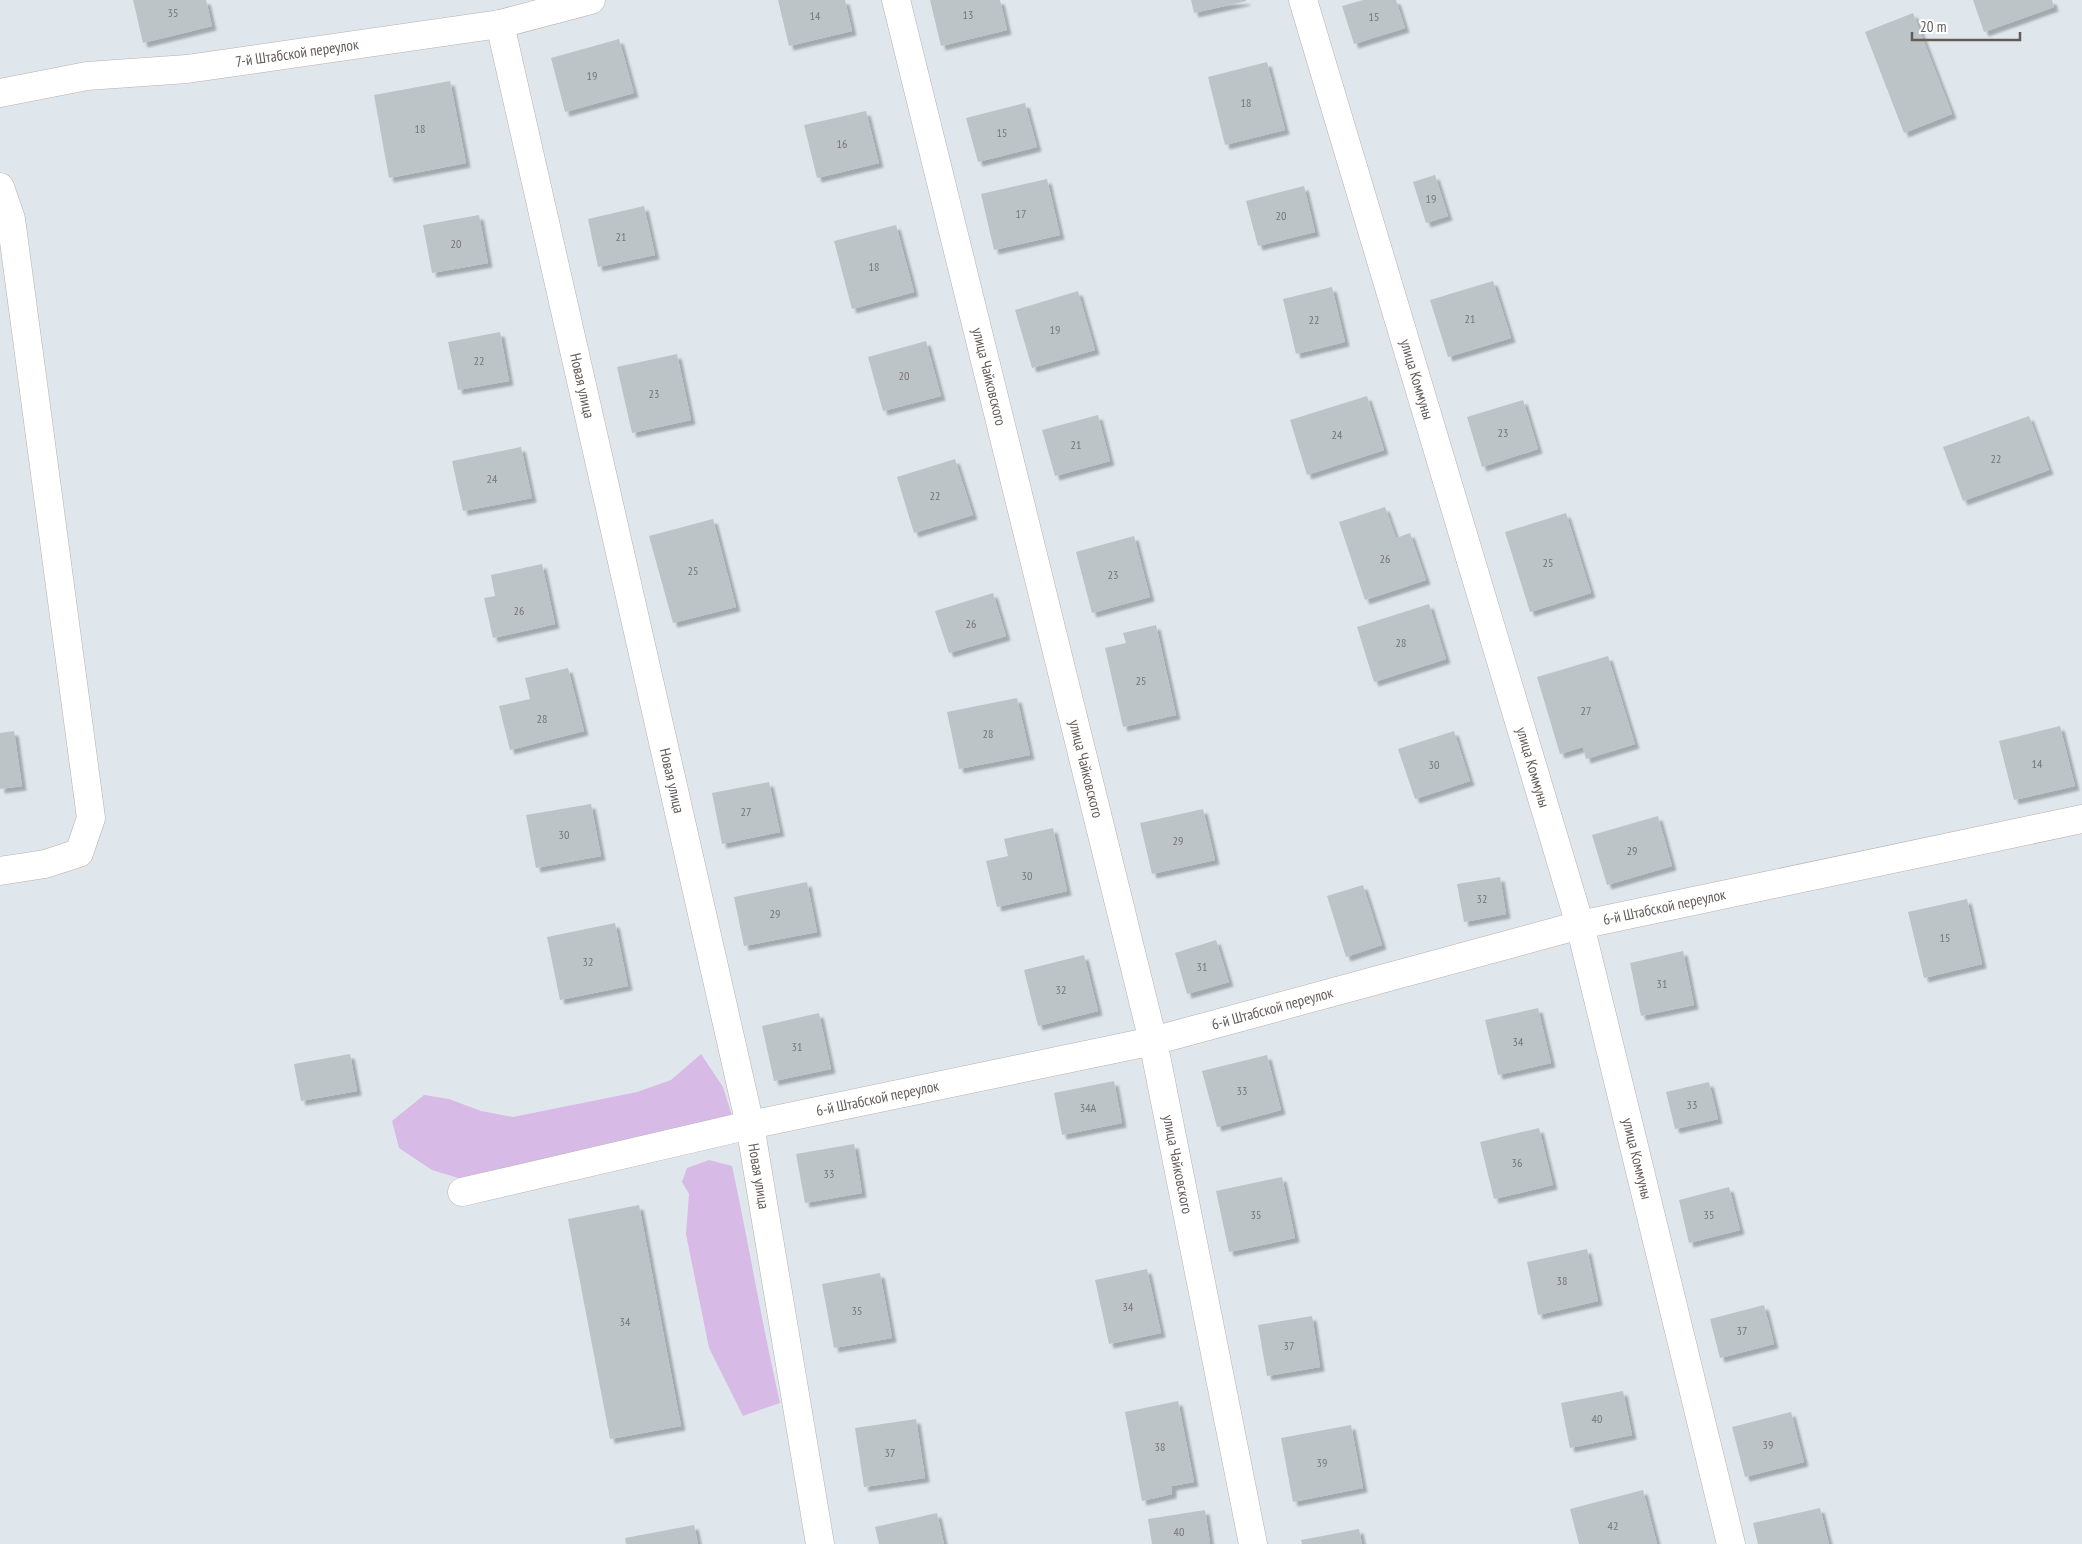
<svg xmlns="http://www.w3.org/2000/svg" width="2082" height="1544" font-family="'PT Sans Narrow',sans-serif">
<style>
.green{fill:#d8bae7}
.building{fill:#bdc4c7;filter:url(#shadow)}
.lines{fill:none;stroke-linecap:round;stroke-linejoin:round}
.street-casing{stroke:#b7b0ae;stroke-width:29}
.street{stroke:#fff;stroke-width:28}
.labels{text-anchor:middle;stroke-width:4;stroke-linejoin:round;paint-order:stroke}
.number-label{font-size:12px;fill:#797574}
.street-label{font-size:15px;fill:#625b58;stroke:#fff}
</style>
<defs>
<filter id="shadow"><feDropShadow dx="4.5" dy="4.5" stdDeviation="1" flood-color="#0004"/></filter>
</defs>
<rect width="100%" height="100%" fill="#dfe7ed"/>
<g class="green">
<polygon points="701,1054 723,1087 733,1119 471,1182 432,1170 399,1148 392,1121 424,1095 449,1099 481,1111 513,1117 637,1092 671,1080"/>
<path d="M 709,1160 L 732,1166 C 749,1245 762,1324 780,1403 L 743,1416 L 709,1348 L 686,1234 L 689,1194 L 682,1182 L 687,1168 Z"/>
</g>
<g class="building">
<polygon points="133,0 206,0 212,26 143,43"/>
<polygon points="778,0 845,0 852,31 789,46"/>
<polygon points="930,0 1000,0 1007,30 941,46"/>
<polygon points="1191,0 1246,0 1246,1 1194,13"/>
<polygon points="1363,0 1396,0 1405,28 1354,44 1342,6"/>
<polygon points="1973,0 2052,0 2054,7 1984,32"/>
<polygon points="1913,13 1952,114 1904,133 1865,32"/>
<polygon points="619,39 634,93 565,112 551,58"/>
<polygon points="1267,62 1285,130 1225,145 1208,77"/>
<polygon points="450,81 466,163 389,178 374,95"/>
<polygon points="1025,103 1037,147 978,162 966,118"/>
<polygon points="866,111 879,163 817,178 804,125"/>
<polygon points="1435,175 1448,216 1426,223 1413,182"/>
<polygon points="1047,179 1060,235 994,250 981,194"/>
<polygon points="1304,186 1315,232 1258,246 1246,201"/>
<polygon points="644,206 655,255 598,267 588,219"/>
<polygon points="479,215 488,263 432,273 423,225"/>
<polygon points="896,225 914,292 852,309 834,241"/>
<polygon points="1493,281 1511,338 1448,357 1430,300"/>
<polygon points="1332,287 1345,342 1296,354 1283,299"/>
<polygon points="1078,291 1095,350 1032,368 1015,310"/>
<polygon points="500,332 509,381 458,390 448,342"/>
<polygon points="926,341 941,396 883,411 868,357"/>
<polygon points="677,354 691,420 632,433 617,367"/>
<polygon points="1367,396 1384,450 1307,475 1290,420"/>
<polygon points="1523,400 1538,449 1482,467 1467,417"/>
<polygon points="1098,415 1110,461 1055,476 1042,430"/>
<polygon points="2029,416 2049,470 1963,501 1943,447"/>
<polygon points="521,447 532,498 463,511 452,461"/>
<polygon points="955,459 973,515 914,533 897,477"/>
<polygon points="1385,507 1396,538 1410,533 1426,580 1365,600 1339,522"/>
<polygon points="1566,513 1591,593 1530,612 1505,532"/>
<polygon points="713,519 736,607 673,623 649,536"/>
<polygon points="1134,536 1150,597 1092,613 1076,552"/>
<polygon points="542,564 555,624 493,638 484,598 495,596 491,575"/>
<polygon points="993,593 1006,636 949,653 935,611"/>
<polygon points="1429,604 1446,659 1374,682 1357,627"/>
<polygon points="1156,625 1176,715 1123,727 1105,648 1126,643 1123,633"/>
<polygon points="1608,656 1635,744 1586,759 1583,747 1560,754 1537,677"/>
<polygon points="568,668 584,731 510,750 499,706 530,699 525,678"/>
<polygon points="1017,698 1030,755 959,769 947,712"/>
<polygon points="2060,726 2075,786 2014,800 1999,741"/>
<polygon points="14,731 22,786 0,789 0,733"/>
<polygon points="1454,731 1470,781 1415,799 1398,749"/>
<polygon points="769,782 780,832 722,844 712,793"/>
<polygon points="591,804 601,856 536,868 526,815"/>
<polygon points="1203,809 1215,860 1152,874 1140,823"/>
<polygon points="1658,816 1672,866 1607,885 1592,835"/>
<polygon points="1053,828 1067,891 997,907 986,861 1008,856 1004,839"/>
<polygon points="1500,877 1506,914 1464,922 1457,884"/>
<polygon points="807,882 817,932 744,946 734,897"/>
<polygon points="1363,885 1382,945 1346,957 1327,896"/>
<polygon points="1967,899 1982,964 1924,978 1908,912"/>
<polygon points="615,923 628,986 560,1000 547,937"/>
<polygon points="1216,940 1229,982 1187,994 1175,953"/>
<polygon points="1683,951 1694,1005 1641,1016 1630,963"/>
<polygon points="1084,955 1098,1011 1038,1026 1024,970"/>
<polygon points="1538,1008 1551,1063 1498,1075 1485,1020"/>
<polygon points="819,1013 831,1069 774,1081 762,1026"/>
<polygon points="350,1054 357,1091 301,1101 294,1064"/>
<polygon points="1267,1055 1281,1110 1217,1127 1202,1071"/>
<polygon points="1114,1081 1122,1123 1062,1135 1054,1093"/>
<polygon points="1709,1082 1718,1119 1675,1129 1666,1092"/>
<polygon points="1539,1128 1553,1185 1494,1199 1480,1142"/>
<polygon points="854,1144 862,1193 805,1203 796,1154"/>
<polygon points="1282,1177 1295,1238 1229,1252 1216,1191"/>
<polygon points="1729,1187 1740,1230 1689,1243 1679,1200"/>
<polygon points="639,1205 681,1426 610,1439 568,1219"/>
<polygon points="1587,1249 1598,1301 1538,1315 1527,1262"/>
<polygon points="1147,1269 1161,1333 1109,1344 1095,1280"/>
<polygon points="880,1273 892,1338 834,1348 822,1284"/>
<polygon points="1764,1305 1774,1344 1720,1358 1710,1319"/>
<polygon points="1312,1316 1320,1367 1267,1376 1258,1325"/>
<polygon points="1623,1391 1632,1435 1570,1448 1561,1403"/>
<polygon points="1178,1401 1194,1482 1172,1486 1172,1494 1142,1501 1125,1412"/>
<polygon points="1791,1412 1804,1462 1745,1477 1732,1427"/>
<polygon points="916,1419 925,1478 864,1487 855,1428"/>
<polygon points="1351,1425 1363,1488 1293,1502 1281,1438"/>
<polygon points="1643,1490 1657,1544 1579,1544 1570,1509"/>
<polygon points="1820,1508 1829,1544 1758,1544 1753,1523"/>
<polygon points="1205,1510 1210,1544 1152,1544 1148,1519"/>
<polygon points="937,1513 944,1544 879,1544 875,1527"/>
<polygon points="694,1525 698,1544 626,1544 625,1538"/>
<polygon points="1359,1529 1362,1544 1302,1544 1301,1540"/>
</g>
<g class="lines">
<g class="street-casing">
<g id="street">
<path id="s1" d="M 896,0 L 1153,1041 L 1253,1544"/>
<path id="s2" d="M 1303,0 L 1580,925 L 1731,1544"/>
<path id="s3" d="M 500,24 L 750,1125 L 820,1544"/>
<path id="s4" d="M 0,93 L 87,76 L 187,69 L 500,24 L 591,0"/>
<polyline points="0,187 11,219 91,818 79,853 45,864 0,871"/>
<path id="s5" d="M 462,1192 L 750,1125 L 1153,1041 L 1580,925 L 2082,819"/>
</g>
</g>
<use href="#street" class="street"/>
</g>
<g class="labels">
<g class="number-label">
<text x="173" y="17">35</text>
<text x="968" y="19">13</text>
<text x="815" y="20">14</text>
<text x="1374" y="21">15</text>
<text x="592" y="80">19</text>
<text x="1246" y="107">18</text>
<text x="420" y="133">18</text>
<text x="1002" y="137">15</text>
<text x="842" y="148">16</text>
<text x="1431" y="203">19</text>
<text x="1021" y="218">17</text>
<text x="1281" y="220">20</text>
<text x="621" y="241">21</text>
<text x="456" y="248">20</text>
<text x="874" y="271">18</text>
<text x="1470" y="323">21</text>
<text x="1314" y="324">22</text>
<text x="1055" y="334">19</text>
<text x="479" y="365">22</text>
<text x="904" y="380">20</text>
<text x="654" y="398">23</text>
<text x="1503" y="437">23</text>
<text x="1337" y="439">24</text>
<text x="1076" y="449">21</text>
<text x="1996" y="463">22</text>
<text x="492" y="483">24</text>
<text x="935" y="500">22</text>
<text x="1385" y="563">26</text>
<text x="1548" y="567">25</text>
<text x="693" y="575">25</text>
<text x="1113" y="579">23</text>
<text x="519" y="615">26</text>
<text x="971" y="628">26</text>
<text x="1401" y="647">28</text>
<text x="1141" y="685">25</text>
<text x="1586" y="715">27</text>
<text x="542" y="723">28</text>
<text x="988" y="738">28</text>
<text x="2037" y="768">14</text>
<text x="1434" y="769">30</text>
<text x="746" y="816">27</text>
<text x="564" y="839">30</text>
<text x="1178" y="845">29</text>
<text x="1632" y="855">29</text>
<text x="1027" y="880">30</text>
<text x="1482" y="903">32</text>
<text x="775" y="918">29</text>
<text x="1945" y="942">15</text>
<text x="588" y="966">32</text>
<text x="1202" y="971">31</text>
<text x="1662" y="988">31</text>
<text x="1061" y="994">32</text>
<text x="1518" y="1046">34</text>
<text x="797" y="1051">31</text>
<text x="1242" y="1095">33</text>
<text x="1692" y="1109">33</text>
<text x="1088" y="1112">34А</text>
<text x="1517" y="1167">36</text>
<text x="829" y="1178">33</text>
<text x="1256" y="1219">35</text>
<text x="1709" y="1219">35</text>
<text x="1562" y="1285">38</text>
<text x="1128" y="1311">34</text>
<text x="857" y="1315">35</text>
<text x="625" y="1326">34</text>
<text x="1742" y="1335">37</text>
<text x="1289" y="1350">37</text>
<text x="1597" y="1423">40</text>
<text x="1768" y="1449">39</text>
<text x="1160" y="1451">38</text>
<text x="890" y="1457">37</text>
<text x="1322" y="1467">39</text>
<text x="1613" y="1530">42</text>
<text x="1179" y="1536">40</text>
</g>
<g class="street-label">
<text dy="5" stroke="none"><textPath href="#s4" startOffset="300">7-й Штабской переулок</textPath></text>
<text dy="5" stroke="none"><textPath href="#s1" startOffset="388">улица Чайковского</textPath></text>
<text dy="5" stroke="none"><textPath href="#s2" startOffset="396">улица Коммуны</textPath></text>
<text dy="5" stroke="none"><textPath href="#s3" startOffset="371">Новая улица</textPath></text>
<text dy="5" stroke="none"><textPath href="#s2" startOffset="801">улица Коммуны</textPath></text>
<text dy="5" stroke="none"><textPath href="#s1" startOffset="792">улица Чайковского</textPath></text>
<text dy="5" stroke="none"><textPath href="#s3" startOffset="776">Новая улица</textPath></text>
<text dy="5" stroke="none"><textPath href="#s5" startOffset="1236">6-й Штабской переулок</textPath></text>
<text dy="5" stroke="none"><textPath href="#s5" startOffset="831">6-й Штабской переулок</textPath></text>
<text dy="5" stroke="none"><textPath href="#s5" startOffset="426">6-й Штабской переулок</textPath></text>
<text dy="5" stroke="none"><textPath href="#s2" startOffset="1206">улица Коммуны</textPath></text>
<text dy="5" stroke="none"><textPath href="#s1" startOffset="1198">улица Чайковского</textPath></text>
<text dy="5" stroke="none"><textPath href="#s3" startOffset="1181">Новая улица</textPath></text>
</g>
</g>
<path d="M1912 32v8h108v-8" fill="none" stroke="#625b58" stroke-width="2.5"/>
<text x="1920" y="32" font-size="15" fill="#625b58" stroke="#ffffff" stroke-width="4" paint-order="stroke">20 m</text>
</svg>
